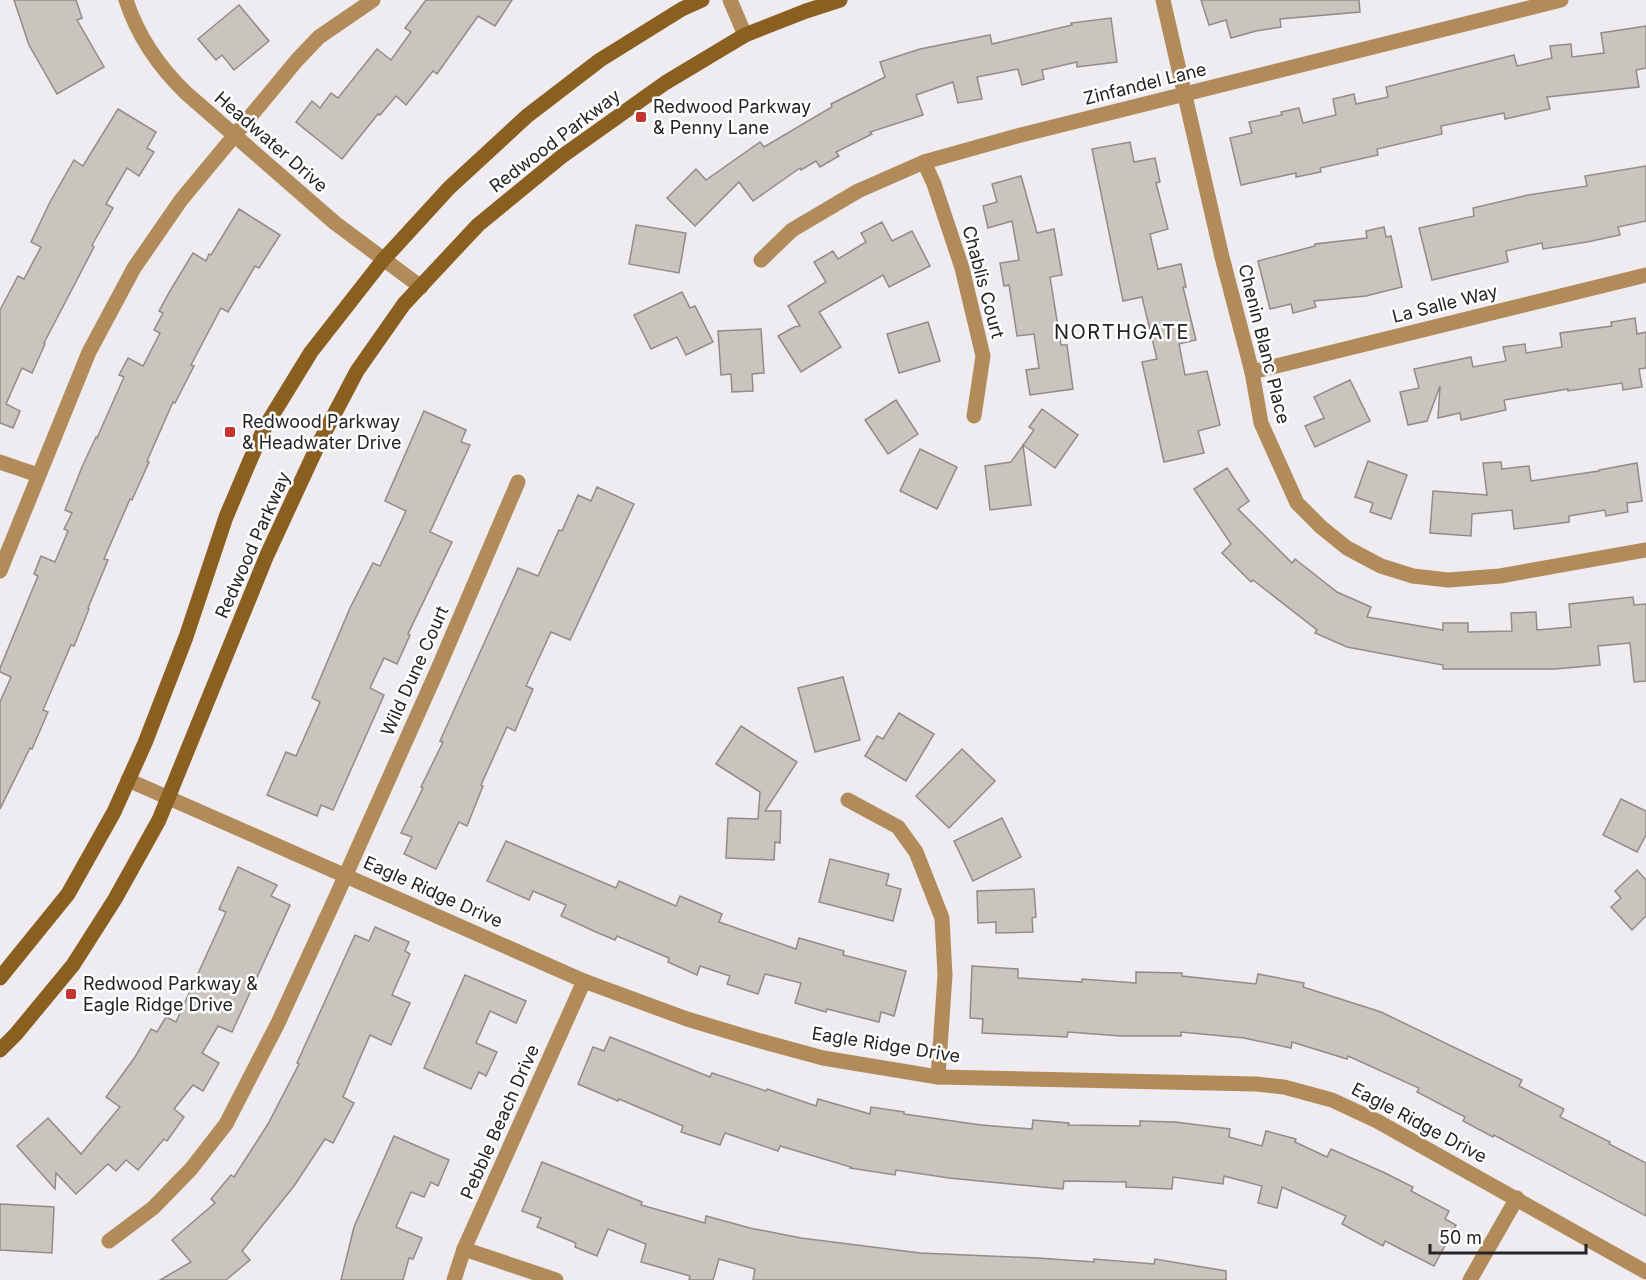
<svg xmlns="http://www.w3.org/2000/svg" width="1646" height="1280" font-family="Inter,sans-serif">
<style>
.building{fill:#cac4bf;stroke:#918c87;stroke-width:1.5}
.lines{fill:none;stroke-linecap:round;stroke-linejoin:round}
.street{stroke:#b28b5b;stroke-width:15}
.secondary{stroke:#8b5f20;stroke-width:15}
.poi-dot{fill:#c43532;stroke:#fff;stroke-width:2}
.labels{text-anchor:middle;stroke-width:5;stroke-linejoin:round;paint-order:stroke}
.street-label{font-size:18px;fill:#252326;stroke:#fff}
.poi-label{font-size:18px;fill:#252326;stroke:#fff;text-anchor:start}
.neighbourhood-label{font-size:20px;letter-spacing:1.5px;fill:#252326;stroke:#fff}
</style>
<rect width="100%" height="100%" fill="#eeebf1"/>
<g class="building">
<polygon points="14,0 76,0 82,18 77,20 104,67 57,94 29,45"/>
<polygon points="426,0 512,0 495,26 478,16 437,74 433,71 406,105 396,96 380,115 378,114 342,159 296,122 312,101 320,108 331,93 338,98 377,49 391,60 411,32 405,28"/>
<polygon points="1201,0 1359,0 1360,12 1280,19 1281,27 1256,31 1231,38 1226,20 1209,25"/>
<polygon points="239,5 269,41 234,70 222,55 216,60 198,39"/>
<polygon points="1111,18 1117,62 1077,67 1077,62 1042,70 1044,79 1022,85 1018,69 977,77 982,99 958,103 953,82 916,95 923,115 870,132 872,134 836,152 839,156 820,167 816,161 801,170 800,168 753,201 739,182 695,226 667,198 696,169 706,180 760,142 764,147 832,107 831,104 885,77 880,62 920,49 990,35 992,44 1072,25 1071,23"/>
<polygon points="1646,26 1646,68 1636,70 1639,87 1547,97 1550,109 1505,119 1504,113 1441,126 1442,134 1377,149 1378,155 1320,168 1321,172 1296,177 1296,173 1241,185 1230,138 1252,133 1249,122 1282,115 1281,112 1299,108 1303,123 1336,115 1333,99 1354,94 1356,104 1388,97 1386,87 1514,55 1517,66 1552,58 1550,46 1571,44 1572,57 1604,53 1601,33"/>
<polygon points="118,109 156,132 147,148 154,152 139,176 127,168 106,204 113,208 92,245 94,247 44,343 45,344 32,373 22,368 6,404 20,411 13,428 0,423 0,310 18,276 24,279 41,247 31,242 50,202 74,160 83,166"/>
<polygon points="1130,142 1134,162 1155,158 1160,182 1156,183 1168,229 1150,234 1158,269 1181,264 1186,287 1183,287 1196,340 1179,344 1185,375 1207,371 1220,425 1198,431 1204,453 1164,462 1142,362 1157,359 1142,297 1123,301 1092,149"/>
<polygon points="1646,166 1646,221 1618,227 1620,235 1587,242 1543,249 1542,243 1506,251 1508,262 1432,280 1419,228 1474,216 1473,208 1528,195 1587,186 1585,176"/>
<polygon points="1021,176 1037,233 1054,229 1062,275 1050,277 1061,345 1067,345 1073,389 1030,395 1026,370 1039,368 1034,334 1017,336 1009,285 1004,286 1000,263 1019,260 1012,221 988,228 983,206 997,202 992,184"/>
<polygon points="239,209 280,235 259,268 255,266 228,312 221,308 191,365 194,366 175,403 173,402 147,461 149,462 132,500 130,499 104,559 108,560 88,608 89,609 74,646 71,645 43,710 48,712 32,749 30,748 0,809 0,702 11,677 0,672 0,668 38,576 34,574 41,556 55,562 68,531 64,529 72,513 65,510 82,467 96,437 97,438 124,377 119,375 128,358 143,366 160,333 154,330 163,313 159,311 170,291 193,253 206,261 209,254 211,255"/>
<polygon points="882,222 892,241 912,231 930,266 889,287 883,275 819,312 841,347 801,372 778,336 794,327 800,326 788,306 826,282 814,262 833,251 838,259 866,242 861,233"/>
<polygon points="636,225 686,233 679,273 629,264"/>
<polygon points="1384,227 1386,237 1391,236 1402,287 1366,296 1314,301 1316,307 1293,313 1291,304 1270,309 1258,261 1315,246 1315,244 1367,238 1366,231"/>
<polygon points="682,292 690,308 695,306 713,342 686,355 677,337 651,349 634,315"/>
<polygon points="1635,318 1637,334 1646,332 1646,368 1639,369 1642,387 1623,390 1622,383 1568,391 1568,389 1504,400 1506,410 1461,420 1460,413 1438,418 1440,386 1427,421 1408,425 1400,392 1419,388 1414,369 1471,357 1473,367 1506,361 1503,347 1525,344 1526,353 1562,347 1560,333 1612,326 1611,322"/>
<polygon points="928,322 940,361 899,373 887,334"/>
<polygon points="761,329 764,373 752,374 753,391 732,392 731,374 721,375 718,331"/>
<polygon points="1350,380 1370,421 1315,447 1305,426 1324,418 1314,397"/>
<polygon points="896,400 918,434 888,454 865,420"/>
<polygon points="1042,409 1078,435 1055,468 1023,445 1031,505 990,510 985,466 1011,462 1034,430 1029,427"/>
<polygon points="424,411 466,430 461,442 470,445 430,532 452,542 408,634 410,635 397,664 384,658 370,688 384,695 333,810 321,805 317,816 267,795 286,752 296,756 320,702 312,698 350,608 373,563 380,566 406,511 385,501"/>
<polygon points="920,449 957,467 937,509 900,491"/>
<polygon points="1368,461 1407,475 1391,519 1370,512 1373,503 1355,497"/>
<polygon points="1501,462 1502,469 1529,466 1531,481 1599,471 1599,470 1637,463 1642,501 1627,503 1628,512 1606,516 1605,510 1569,516 1569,522 1514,529 1512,510 1472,514 1471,536 1430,533 1433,491 1487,495 1483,463"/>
<polygon points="1227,468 1249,501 1238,509 1292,563 1295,559 1337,592 1371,607 1367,617 1443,630 1443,623 1468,623 1468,632 1512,631 1511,613 1536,612 1537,630 1571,627 1569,604 1633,597 1634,605 1646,604 1646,681 1634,682 1630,643 1598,646 1600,665 1555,669 1443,669 1443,665 1347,647 1315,633 1317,630 1253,580 1251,582 1222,553 1231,544 1194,489"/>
<polygon points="597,487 634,504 570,640 551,632 526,686 533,689 515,731 507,727 481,785 483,786 467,826 459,822 436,869 404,854 412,837 401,833 423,788 421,787 443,742 440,741 518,568 538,576 559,530 562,531 578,495 591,501"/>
<polygon points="843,677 860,740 815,752 798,688"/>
<polygon points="899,713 934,734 906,781 865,756 877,736 883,739"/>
<polygon points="741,726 797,762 765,811 781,811 780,843 775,842 774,860 726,858 728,818 758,819 760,792 716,764"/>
<polygon points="962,749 995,781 949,828 916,796"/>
<polygon points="1621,799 1646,811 1646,835 1637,852 1603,835"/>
<polygon points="1002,818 1021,857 973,881 954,841"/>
<polygon points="506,841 616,888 619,881 676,906 680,896 722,914 719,922 796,949 799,938 844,951 843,955 906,971 894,1016 881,1012 879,1022 827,1009 826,1012 795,1003 801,983 765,974 758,994 727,984 730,976 700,966 697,975 668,962 669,958 617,936 615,940 596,932 561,916 566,905 533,891 529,900 487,881"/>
<polygon points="830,859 889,874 886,885 901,889 893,921 819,902"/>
<polygon points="238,867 277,885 271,896 290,905 232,1032 218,1026 202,1053 219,1063 203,1091 193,1085 174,1109 184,1117 167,1141 164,1139 138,1170 126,1160 116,1171 108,1164 76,1194 56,1173 55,1189 17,1146 48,1118 81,1154 120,1107 106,1097 135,1057 151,1029 157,1032 166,1017 176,1022 226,912 219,909"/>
<polygon points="1637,870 1646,880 1646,916 1632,930 1611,907 1621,898 1615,891"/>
<polygon points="1034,889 1036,917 1032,918 1033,932 996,933 996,922 978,923 977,891"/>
<polygon points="375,927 409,942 405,951 410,954 392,995 410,1003 391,1045 370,1035 343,1097 354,1103 333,1143 325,1139 294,1186 242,1251 250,1260 226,1280 160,1280 191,1262 172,1240 215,1203 211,1199 231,1175 234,1177 268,1124 299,1064 297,1063 355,935 369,941"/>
<polygon points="972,966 1018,969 1018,978 1082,982 1082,979 1136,983 1136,972 1182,973 1182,976 1256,984 1258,974 1304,983 1303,987 1381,1012 1522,1080 1519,1086 1564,1109 1560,1117 1610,1142 1609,1144 1646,1163 1646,1216 1494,1135 1493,1137 1463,1121 1465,1117 1417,1092 1419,1088 1348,1056 1347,1059 1292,1042 1291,1048 1244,1038 1181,1032 1181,1036 1121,1036 1068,1032 1067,1037 982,1033 983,1019 970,1018"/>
<polygon points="465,975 526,1001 516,1023 490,1011 476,1043 497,1052 486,1076 479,1072 471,1089 424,1068"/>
<polygon points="610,1037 710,1077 712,1073 766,1091 767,1089 816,1106 818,1099 870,1114 871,1107 904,1112 904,1114 981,1125 1032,1129 1033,1120 1069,1123 1068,1125 1140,1126 1140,1121 1175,1122 1230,1129 1229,1137 1262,1146 1266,1131 1296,1139 1295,1142 1327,1157 1331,1149 1385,1173 1413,1187 1411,1191 1449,1211 1445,1219 1456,1225 1434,1266 1385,1241 1383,1246 1342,1224 1346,1216 1282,1187 1277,1208 1258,1203 1262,1186 1224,1176 1223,1184 1173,1177 1172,1189 1126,1187 1126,1182 1064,1181 1063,1189 949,1178 896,1170 895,1175 850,1168 851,1167 780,1146 778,1151 725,1133 720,1145 681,1132 683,1126 619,1099 618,1101 578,1084 593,1047 604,1051"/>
<polygon points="394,1136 449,1160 438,1186 431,1182 424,1197 411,1192 396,1227 422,1238 413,1259 409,1258 403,1280 341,1280 354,1227"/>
<polygon points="542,1162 642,1202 641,1205 705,1223 706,1216 750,1228 801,1238 920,1253 1038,1258 1094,1262 1094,1259 1154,1264 1155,1259 1226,1271 1226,1280 753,1280 755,1269 719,1259 713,1280 689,1280 690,1276 641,1262 646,1244 608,1229 597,1256 575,1247 576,1243 537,1227 541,1218 522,1211"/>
<polygon points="0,1204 54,1207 52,1253 0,1250"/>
</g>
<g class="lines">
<g class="street">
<path d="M 126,0 C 138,37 158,66 186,93 L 335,223 L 421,287"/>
<polyline points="730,0 745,35"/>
<polyline points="1163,0 1222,257 1252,372 1261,423 1297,503 1321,527 1347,548 1381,566 1413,576 1448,580 1500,576 1646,550"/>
<polyline points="924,162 934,184 962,268 983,356 974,416"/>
<polyline points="761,260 792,230 858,191 924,162 1017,136 1561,0"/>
<polyline points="1252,372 1646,275"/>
<polyline points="0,462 38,475"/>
<polyline points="0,571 89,352 134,268 181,200 297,60 319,37 373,0"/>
<polyline points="128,780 584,981 687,1019 757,1040 823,1058 938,1077 1256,1084 1284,1087 1332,1100 1377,1121 1646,1272"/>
<polyline points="848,800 898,827 916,852 942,918 945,975 938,1077"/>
<polyline points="109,1241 153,1208 191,1169 226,1124 278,1023 335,899 437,671 518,482"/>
<polyline points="464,1249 556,1280"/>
<polyline points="454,1280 464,1249 584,981"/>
<polyline points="1470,1280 1517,1198"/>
</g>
<g class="secondary">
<polyline points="0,978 68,894 114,812 145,743 186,637 226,517 257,444 265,427 311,352 383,260 449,188 527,116 600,60 682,9 702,0"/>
<polyline points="0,1050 16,1034 73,965 115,899 159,820 267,555 318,445 357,371 404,304 478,225 561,157 665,83 745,35 806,11 840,0"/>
</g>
</g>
<g class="poi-dot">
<rect x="635" y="111" width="12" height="12" rx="3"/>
<rect x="224" y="426" width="12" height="12" rx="3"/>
<rect x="65" y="988" width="12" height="12" rx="3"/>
</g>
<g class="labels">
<g class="street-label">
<text transform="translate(1145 84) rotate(-14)" y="6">Zinfandel Lane</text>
<text transform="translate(555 141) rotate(-37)" y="6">Redwood Parkway</text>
<text transform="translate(271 142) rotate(41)" y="6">Headwater Drive</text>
<text transform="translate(983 282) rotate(75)" y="6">Chablis Court</text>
<text transform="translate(1445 304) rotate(-14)" y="6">La Salle Way</text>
<text transform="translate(1264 344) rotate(76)" y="6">Chenin Blanc Place</text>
<text transform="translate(253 545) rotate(-66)" y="6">Redwood Parkway</text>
<text transform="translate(415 671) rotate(-66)" y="6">Wild Dune Court</text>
<text transform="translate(433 892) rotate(24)" y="6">Eagle Ridge Drive</text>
<text transform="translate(886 1045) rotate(9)" y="6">Eagle Ridge Drive</text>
<text transform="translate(500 1122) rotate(-66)" y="6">Pebble Beach Drive</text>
<text transform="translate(1419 1123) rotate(28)" y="6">Eagle Ridge Drive</text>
</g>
<g class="poi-label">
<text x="653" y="113">Redwood Parkway<tspan x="653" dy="21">&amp; Penny Lane</tspan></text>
<text x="242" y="428">Redwood Parkway<tspan x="242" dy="21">&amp; Headwater Drive</tspan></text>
<text x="83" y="990">Redwood Parkway &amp;<tspan x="83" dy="21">Eagle Ridge Drive</tspan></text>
</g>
<g class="neighbourhood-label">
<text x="1122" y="339">NORTHGATE</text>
</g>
</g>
<path d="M1430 1244v9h156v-9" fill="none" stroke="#252326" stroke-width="3"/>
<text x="1439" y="1244" font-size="18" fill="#252326" stroke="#ffffff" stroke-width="4.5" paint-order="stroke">50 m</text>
</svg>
